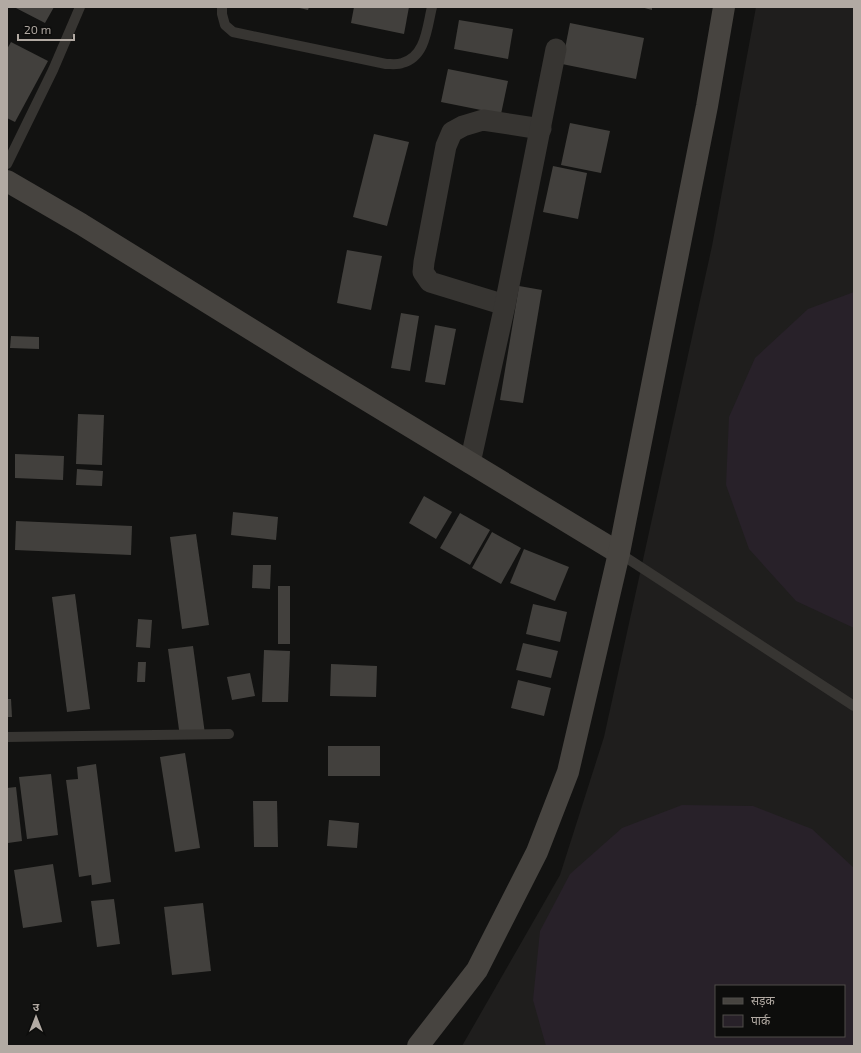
<svg xmlns="http://www.w3.org/2000/svg" width="861" height="1053" font-family="'Exo 2','Noto Sans Devanagari',sans-serif">
<style>
.built{fill:#1f1e1d;fill-rule:evenodd}
.green{fill:#282129;fill-rule:evenodd}
.building{fill:#42403d}
.lines{fill:none;stroke-linecap:round;stroke-linejoin:round}
.lane{stroke:#373532;stroke-width:10}
.street{stroke:#373532;stroke-width:21}
.secondary{stroke:#474440;stroke-width:22}
</style>
<rect width="100%" height="100%" fill="#121211"/>
<path class="built" d="M 756,7 L 854,7 L 854,1046 L 462,1046 L 560,875 L 604,737 L 712,246 ZM 716,986 L 844,986 L 844,1036 L 716,1036 Z"/>
<g class="green">
<polygon points="854,292 854,628 796,601 749,549 726,485 729,417 755,358 808,309"/>
<path d="M 682,805 L 753,806 L 812,829 L 854,868 L 854,1046 L 546,1046 L 533,1000 L 540,931 L 570,874 L 622,828 ZM 716,986 L 844,986 L 844,1036 L 716,1036 Z"/>
</g>
<g class="building">
<polygon points="14,7 54,7 45,23"/>
<polygon points="295,7 309,7 308,10"/>
<polygon points="354,7 409,7 404,34 351,23"/>
<polygon points="641,7 652,7 652,10"/>
<polygon points="459,20 513,29 508,59 454,49"/>
<polygon points="570,23 644,38 636,79 562,64"/>
<polygon points="11,42 48,61 15,122 7,118 7,49"/>
<polygon points="448,69 508,81 501,114 441,102"/>
<polygon points="570,123 610,131 601,173 561,165"/>
<polygon points="374,134 409,142 387,226 353,217"/>
<polygon points="553,166 587,173 578,219 543,212"/>
<polygon points="347,250 382,256 371,310 337,303"/>
<polygon points="519,286 542,290 523,403 500,400"/>
<polygon points="401,313 419,316 410,371 391,368"/>
<polygon points="435,325 456,329 445,385 425,382"/>
<polygon points="11,336 39,337 39,349 10,348"/>
<polygon points="78,414 104,415 102,465 76,464"/>
<polygon points="15,454 64,456 63,480 15,478"/>
<polygon points="77,469 103,471 102,486 76,485"/>
<polygon points="424,496 452,512 436,539 409,523"/>
<polygon points="233,512 278,517 276,540 231,535"/>
<polygon points="460,513 490,530 470,565 440,548"/>
<polygon points="16,521 132,526 131,555 15,550"/>
<polygon points="492,532 521,548 501,584 472,568"/>
<polygon points="196,534 209,625 182,629 170,537"/>
<polygon points="524,549 569,567 555,601 510,583"/>
<polygon points="253,565 271,565 270,589 252,588"/>
<rect x="278" y="586" width="12" height="58"/>
<polygon points="75,594 90,709 67,712 52,597"/>
<polygon points="533,604 567,612 560,642 526,634"/>
<polygon points="138,619 152,620 150,648 136,647"/>
<polygon points="523,643 558,651 551,678 516,670"/>
<polygon points="193,646 205,734 180,737 168,649"/>
<polygon points="264,650 290,651 288,702 262,702"/>
<polygon points="138,662 146,662 145,682 137,682"/>
<polygon points="331,664 377,666 376,697 330,696"/>
<polygon points="250,673 255,696 232,700 227,677"/>
<polygon points="518,680 551,688 544,716 511,708"/>
<polygon points="7,699 11,699 12,717 7,717"/>
<rect x="328" y="746" width="52" height="30"/>
<polygon points="185,753 200,848 175,852 160,757"/>
<polygon points="96,764 111,882 92,885 91,875 79,877 66,780 78,779 77,767"/>
<polygon points="51,774 58,835 27,839 19,777"/>
<polygon points="16,787 22,841 8,843 7,788"/>
<polygon points="253,801 277,801 278,847 254,847"/>
<polygon points="329,820 359,823 357,848 327,846"/>
<polygon points="53,864 62,922 23,928 14,870"/>
<polygon points="114,899 120,944 97,947 91,901"/>
<polygon points="203,903 211,971 172,975 164,907"/>
</g>
<g class="lines">
<g class="lane">
<path d="M 222,7 L 222,14 L 225,25 L 233,32 L 386,64 C 391,64 398,65 402,63 C 426,57 427,27 432,7"/>
<polyline points="7,164 53,70 80,7"/>
<polyline points="619,553 854,706"/>
<polyline points="7,737 229,734"/>
</g>
<g class="street">
<polyline points="505,305 430,282 423,272 424,262 446,146 452,132 463,126 483,120 541,129"/>
<polyline points="470,463 505,305 556,49"/>
</g>
<g class="secondary">
<polyline points="7,181 81,224 307,364 619,553"/>
<polyline points="418,1046 477,970 537,852 568,772 619,553 707,106 724,7"/>
</g>
</g>
<rect width="861" height="1053" fill="none" stroke="#b2aaa3" stroke-width="16"/>
<rect x="715" y="985" width="130" height="52" fill="#0d0d0c" stroke="#4f4c48"/>
<rect x="723" y="998" width="20" height="6" fill="#474440" stroke="#4f4c48"/>
<text x="751" y="1005" font-size="12" fill="#b2aaa3">सड़क</text>
<rect x="723" y="1015" width="20" height="12" fill="#282129" stroke="#4f4c48"/>
<text x="751" y="1025" font-size="12" fill="#b2aaa3">पार्क</text>
<g transform="translate(36 1017)" stroke="#0d0d0c" stroke-width="3" paint-order="stroke">
<path d="M0-3L7 15L0 10L-7 15Z" fill="#b2aaa3"/>
<text y="-6" font-size="11" font-weight="bold" text-anchor="middle" fill="#b2aaa3">उ</text>
</g>
<path d="M18 34v6h56v-6" fill="none" stroke="#b2aaa3" stroke-width="2"/>
<text x="24" y="34" font-size="12" fill="#b2aaa3" stroke="#0d0d0c" stroke-width="3" paint-order="stroke">20 m</text>
</svg>
